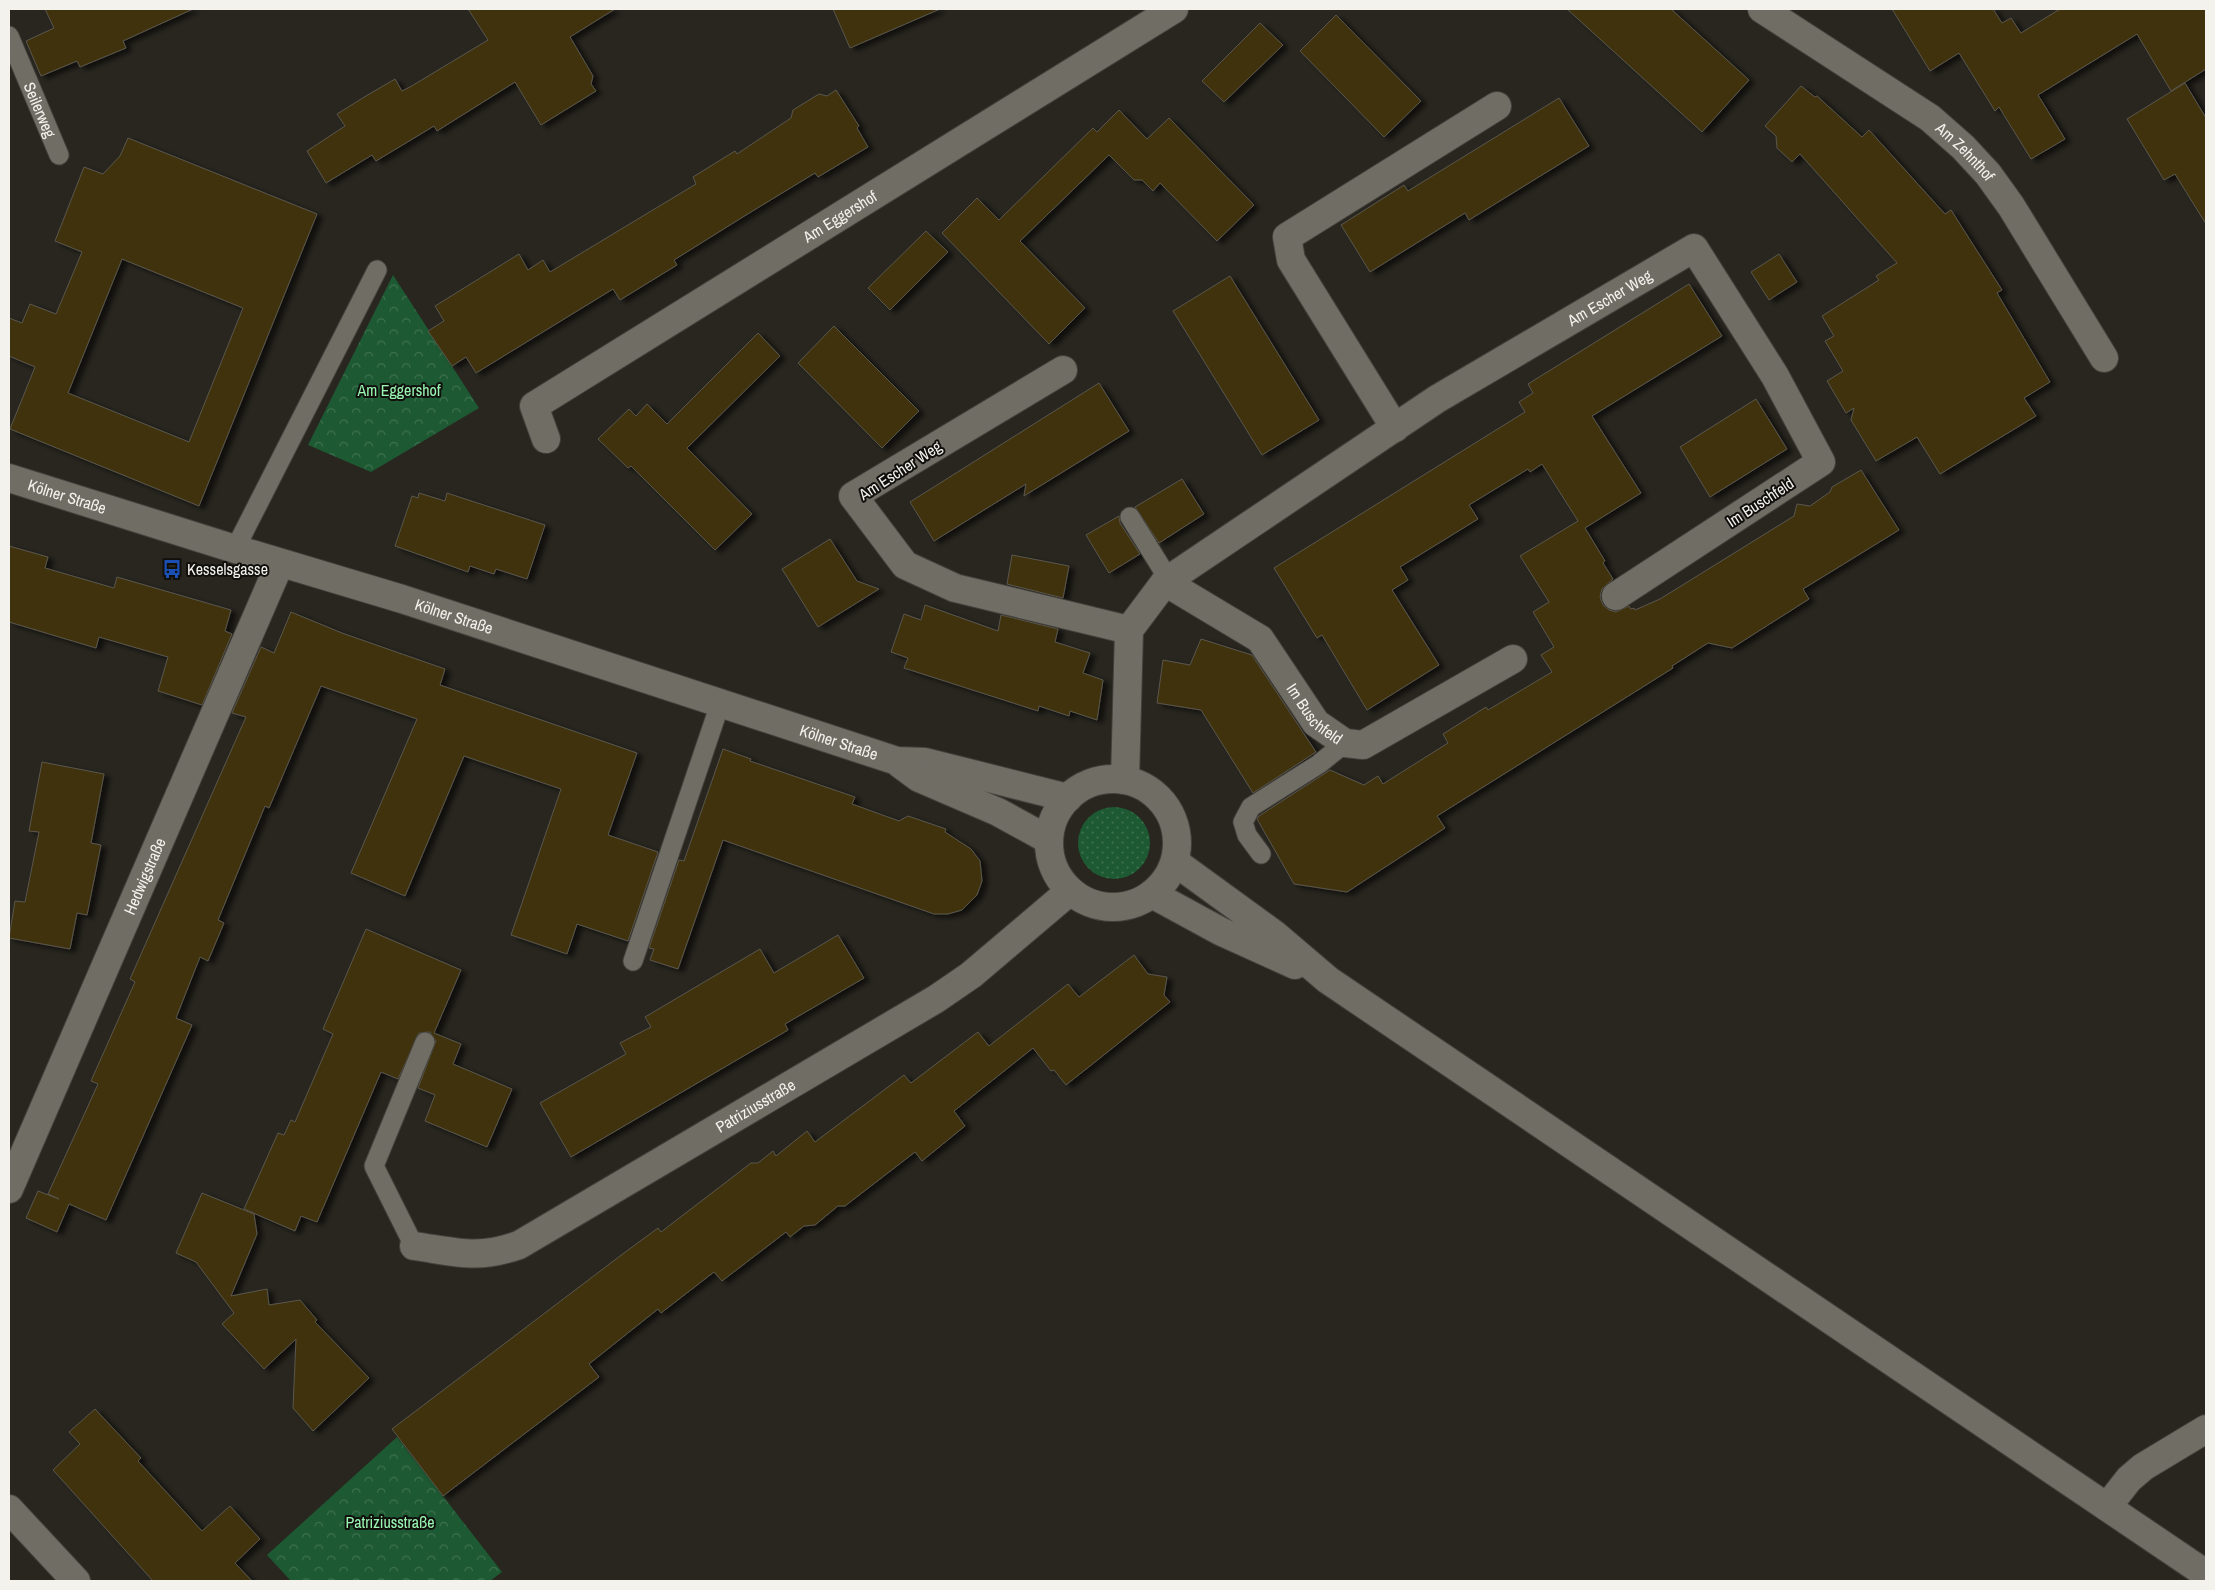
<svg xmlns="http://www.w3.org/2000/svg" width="2215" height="1590" font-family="'Archivo Narrow',sans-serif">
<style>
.grass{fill:url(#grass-dots)}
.park{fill:url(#park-crowns)}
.building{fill:#413309;stroke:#59564f;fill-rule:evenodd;filter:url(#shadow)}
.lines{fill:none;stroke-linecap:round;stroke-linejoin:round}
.lane-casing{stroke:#43413b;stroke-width:21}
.street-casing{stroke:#43413b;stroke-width:30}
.secondary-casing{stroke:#43413b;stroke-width:30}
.lane{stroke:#706d65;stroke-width:19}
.street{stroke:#706d65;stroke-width:28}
.secondary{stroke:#706d65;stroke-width:28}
.labels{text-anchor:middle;stroke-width:4;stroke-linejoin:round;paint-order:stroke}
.street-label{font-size:16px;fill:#f3f2ed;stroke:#100f0c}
.park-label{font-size:16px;fill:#9af8b4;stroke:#100f0c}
.poi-label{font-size:16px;fill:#f3f2ed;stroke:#100f0c;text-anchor:start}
</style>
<defs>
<pattern id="grass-dots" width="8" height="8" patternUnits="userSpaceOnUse" patternTransform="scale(1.25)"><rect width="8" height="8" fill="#1d5932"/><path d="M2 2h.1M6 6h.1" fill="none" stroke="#3e7150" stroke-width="1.8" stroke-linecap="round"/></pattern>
<pattern id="park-crowns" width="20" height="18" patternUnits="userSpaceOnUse" patternTransform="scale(1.25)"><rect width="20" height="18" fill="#1d5932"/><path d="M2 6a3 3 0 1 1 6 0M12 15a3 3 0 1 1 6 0" fill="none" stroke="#3e7150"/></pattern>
<filter id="shadow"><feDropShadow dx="5.5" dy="3" stdDeviation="2.5" flood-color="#0009"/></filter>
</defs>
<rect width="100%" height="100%" fill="#28261f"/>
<circle class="grass" cx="1114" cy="843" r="36"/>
<g class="park">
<polygon points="393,275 479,408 371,472 308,445"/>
<polygon points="397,1437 502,1572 490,1581 291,1581 267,1555"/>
</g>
<g class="building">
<polygon points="45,9 193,9 123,41 126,48 80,67 77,61 41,76 26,41 54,28"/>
<polygon points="468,9 615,9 570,37 593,76 591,84 596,91 541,125 515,82 437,131 434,126 376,161 372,155 326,183 307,151 345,126 337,114 366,96 395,79 402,91 410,87 488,40"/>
<polygon points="833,9 940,9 850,48"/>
<polygon points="1567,9 1671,9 1749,80 1702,132"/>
<polygon points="1892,9 1993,9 2002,23 2011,18 2021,33 2060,9 2206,9 2206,69 2171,91 2137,34 2038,95 2065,139 2031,159 1999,107 1995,111 1959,53 1930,71"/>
<polygon points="1336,15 1421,101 1384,137 1300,51"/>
<polygon points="1260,23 1283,45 1224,102 1202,81"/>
<polygon points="2185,83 2206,118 2206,224 2175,174 2164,180 2127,119"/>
<polygon points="1801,86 1815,97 1817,96 1862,137 1869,130 1945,214 1951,210 2002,290 1997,293 2050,382 2024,398 2036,416 1940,474 1917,437 1876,461 1851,420 1854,408 1846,413 1827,381 1843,371 1825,341 1834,336 1822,316 1879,280 1876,276 1897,263 1800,154 1792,162 1777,148 1776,136 1765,126"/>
<polygon points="836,90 859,126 857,128 868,147 818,177 815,173 746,215 674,260 677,265 620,300 613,289 476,373 466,357 452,366 428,331 444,321 435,306 519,254 528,270 543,260 550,272 696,184 693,177 735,151 737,154 791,118 793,110 819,94 827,96"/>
<polygon points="1559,98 1589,146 1469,220 1465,213 1370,272 1341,225 1404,185 1408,191"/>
<polygon points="1119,110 1147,139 1169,118 1254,205 1217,241 1160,183 1153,191 1142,180 1134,180 1109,155 1020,241 1085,308 1049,344 942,233 977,198 999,220 1093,128 1097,132"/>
<path d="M 128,138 L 317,214 L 199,506 L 10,429 L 35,367 L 9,356 L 9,318 L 22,323 L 30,304 L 56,314 L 82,252 L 55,241 L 84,167 L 103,174 L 120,156 ZM 122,259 L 243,308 L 189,442 L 68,393 Z"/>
<polygon points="926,231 948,252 890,310 868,288"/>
<polygon points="1779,254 1797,282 1769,300 1751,272"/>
<polygon points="1230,276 1319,420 1262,455 1173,311"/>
<polygon points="1689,284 1722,336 1592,416 1641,493 1585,528 1605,561 1603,563 1613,579 1602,589 1600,597 1603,605 1609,610 1616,612 1629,606 1631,609 1634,608 1635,610 1660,599 1794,516 1797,504 1810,506 1830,492 1832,487 1861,470 1899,530 1803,589 1809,599 1732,648 1708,643 1672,666 1673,668 1437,816 1445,828 1347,892 1294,884 1257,819 1259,816 1330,770 1364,785 1378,776 1383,784 1448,743 1443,734 1486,707 1488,710 1552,672 1541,655 1554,647 1533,612 1549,602 1520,556 1578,521 1542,464 1530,472 1528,469 1469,505 1478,519 1400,567 1408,580 1392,590 1439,665 1367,710 1322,635 1317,638 1274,568 1525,412 1519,402 1533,393 1528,384"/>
<polygon points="834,326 919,411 882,448 798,363"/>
<polygon points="758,333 780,356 687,448 752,514 715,550 631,466 628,468 598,439 629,409 636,416 647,404 667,424"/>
<polygon points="1099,383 1129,431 1024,496 1026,484 934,541 910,502"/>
<polygon points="1756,399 1787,449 1710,497 1680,447"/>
<polygon points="1182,479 1204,514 1159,543 1135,507"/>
<polygon points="419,493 445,501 447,493 545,525 527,579 496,569 494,574 470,566 468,572 395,546 412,496 418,498"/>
<polygon points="1119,516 1120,523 1140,554 1109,573 1086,535"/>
<polygon points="830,539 857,581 879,589 818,627 782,569"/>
<polygon points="9,546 48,557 45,568 114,588 117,577 231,610 225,631 232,634 202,705 158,691 168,657 99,637 96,648 9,622"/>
<polygon points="1012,555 1069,566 1063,598 1007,584"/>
<polygon points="925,605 998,631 1001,615 1058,629 1055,642 1090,653 1083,673 1103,680 1097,720 1070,711 1069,716 1039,706 1038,711 904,668 908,658 891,652 904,614 921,620"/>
<polygon points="291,612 342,633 445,669 440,685 637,753 608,835 658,852 628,941 577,924 567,954 511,935 561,789 464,756 405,896 351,873 417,719 321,686 269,808 265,806 218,920 224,923 208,961 200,957 176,1018 192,1025 106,1220 69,1204 57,1232 26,1218 38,1191 59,1199 48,1194 98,1084 91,1081 135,982 130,979 246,717 232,713 261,647 274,653"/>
<polygon points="1201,639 1252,655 1316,752 1253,793 1201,710 1157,703 1163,660 1190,665"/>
<polygon points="723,749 751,759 750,761 855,797 852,804 899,821 908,816 946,829 945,832 971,849 980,861 982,881 977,895 962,910 948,914 934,914 723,840 678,969 650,960 654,949 649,948 679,860 684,861"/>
<polygon points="42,762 104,774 91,843 101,845 87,915 77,913 70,949 9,938 15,901 25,902 39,832 29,831"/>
<polygon points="366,929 461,970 434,1033 461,1044 453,1064 512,1089 487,1147 425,1121 435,1095 418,1088 436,1041 430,1032 419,1033 398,1079 381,1072 317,1222 301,1216 295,1231 244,1209 278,1133 284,1135 291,1120 295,1122 333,1034 323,1029"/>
<polygon points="838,935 864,978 785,1024 788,1030 571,1157 540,1103 626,1054 620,1043 651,1027 645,1017 760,949 774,973"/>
<polygon points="1134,955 1148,974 1167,977 1164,995 1170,1002 1090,1066 1066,1085 1054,1070 1051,1071 1033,1048 954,1111 965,1126 922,1161 915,1152 845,1206 838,1206 815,1225 804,1226 790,1237 786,1232 722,1281 714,1272 661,1313 658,1309 589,1364 599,1377 443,1496 392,1429 620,1256 658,1228 661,1232 751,1163 758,1163 773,1151 776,1156 807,1131 815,1142 904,1075 911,1083 978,1032 989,1046 1068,984 1079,997"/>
<polygon points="202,1193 254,1214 257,1234 231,1296 267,1289 269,1305 300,1300 317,1320 315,1322 369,1378 313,1431 293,1408 296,1339 264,1369 222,1324 234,1313 196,1262 176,1253"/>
<polygon points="95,1409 141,1458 138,1461 202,1531 230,1506 260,1539 235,1563 252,1581 153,1581 53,1470 80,1444 69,1432"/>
</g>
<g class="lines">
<g class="lane-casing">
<g id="lane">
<path id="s1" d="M 9,36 L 59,155"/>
<polyline points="1130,517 1169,580"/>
<polyline points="235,549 377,270"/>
<polyline points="1261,854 1247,835 1243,822 1251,807 1319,764 1345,743"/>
<polyline points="633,961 720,704"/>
<polyline points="414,1246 374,1166 425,1042"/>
</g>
</g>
<g class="street-casing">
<g id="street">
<path id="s2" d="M 1762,9 L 1930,118 L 1963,147 L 1988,174 L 2011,206 L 2104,358"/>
<polyline points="1063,370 853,496 905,565 955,588 1129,630"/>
<polyline points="1395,428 1291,260 1287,237 1497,106"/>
<path id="s3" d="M 546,439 L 534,406 L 1174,9"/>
<path id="s4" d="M 1165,582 L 1260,639 L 1316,723 L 1345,743 L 1363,745 L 1513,659"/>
<path id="s5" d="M 1125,780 L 1129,630 L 1165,582 L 1437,399 L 1694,248 L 1775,376 L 1821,462 L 1616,596"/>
<path id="s6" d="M 9,1189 L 280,563"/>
<path id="s7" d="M 414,1246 C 456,1252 477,1260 519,1245 L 936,999 L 971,975 L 1070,891"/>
<polyline points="2107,1507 2129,1479 2143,1467 2206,1429"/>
<polyline points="9,1509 76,1581"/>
</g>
</g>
<g class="secondary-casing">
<g id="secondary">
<path id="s8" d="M 9,478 L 235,549 L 402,599 L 897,761 L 925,762 L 1068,798"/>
<polyline points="900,764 919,778 998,812 1049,840"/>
<circle cx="1113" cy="843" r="64"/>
<polyline points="1175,862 1274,934 1328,980 2206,1574"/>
<polyline points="1152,894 1220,931 1295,965"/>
</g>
</g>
<use href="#lane" class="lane"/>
<use href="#street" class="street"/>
<use href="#secondary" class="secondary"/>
</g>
<defs>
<g id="bus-bare" transform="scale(1.5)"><path d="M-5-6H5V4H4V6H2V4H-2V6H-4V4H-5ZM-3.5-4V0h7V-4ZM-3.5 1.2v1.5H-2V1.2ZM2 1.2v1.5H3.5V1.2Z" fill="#1a4fb4" stroke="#100f0c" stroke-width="2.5" paint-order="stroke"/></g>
</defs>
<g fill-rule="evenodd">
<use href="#bus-bare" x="172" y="569"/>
</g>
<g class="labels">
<g class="street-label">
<text dy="6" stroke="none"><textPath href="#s1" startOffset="80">Seilerweg</textPath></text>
<text dy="6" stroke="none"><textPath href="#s2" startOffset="249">Am Zehnthof</textPath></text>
<text dy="6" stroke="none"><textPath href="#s3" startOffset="395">Am Eggershof</textPath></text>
<text dy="6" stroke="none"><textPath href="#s5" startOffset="738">Am Escher Weg</textPath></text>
<text transform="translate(900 470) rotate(-33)" y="6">Am Escher Weg</text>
<text dy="6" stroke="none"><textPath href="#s8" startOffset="61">Kölner Straße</textPath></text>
<text transform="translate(1760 502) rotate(-33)" y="6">Im Buschfeld</text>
<text dy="6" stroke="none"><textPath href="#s8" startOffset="466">Kölner Straße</textPath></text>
<text dy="6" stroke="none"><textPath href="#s4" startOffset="204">Im Buschfeld</textPath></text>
<text dy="6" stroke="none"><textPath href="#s8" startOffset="871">Kölner Straße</textPath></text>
<text dy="6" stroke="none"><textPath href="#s6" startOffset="341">Hedwigstraße</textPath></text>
<text dy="6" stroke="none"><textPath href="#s7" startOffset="381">Patriziusstraße</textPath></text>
</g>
<g class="park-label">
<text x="399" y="396">Am Eggershof</text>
<text x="390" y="1528">Patriziusstraße</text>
</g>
<g class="poi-label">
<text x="187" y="575">Kesselsgasse</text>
</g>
</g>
<rect width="2215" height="1590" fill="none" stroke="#f3f2ed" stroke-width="20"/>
</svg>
